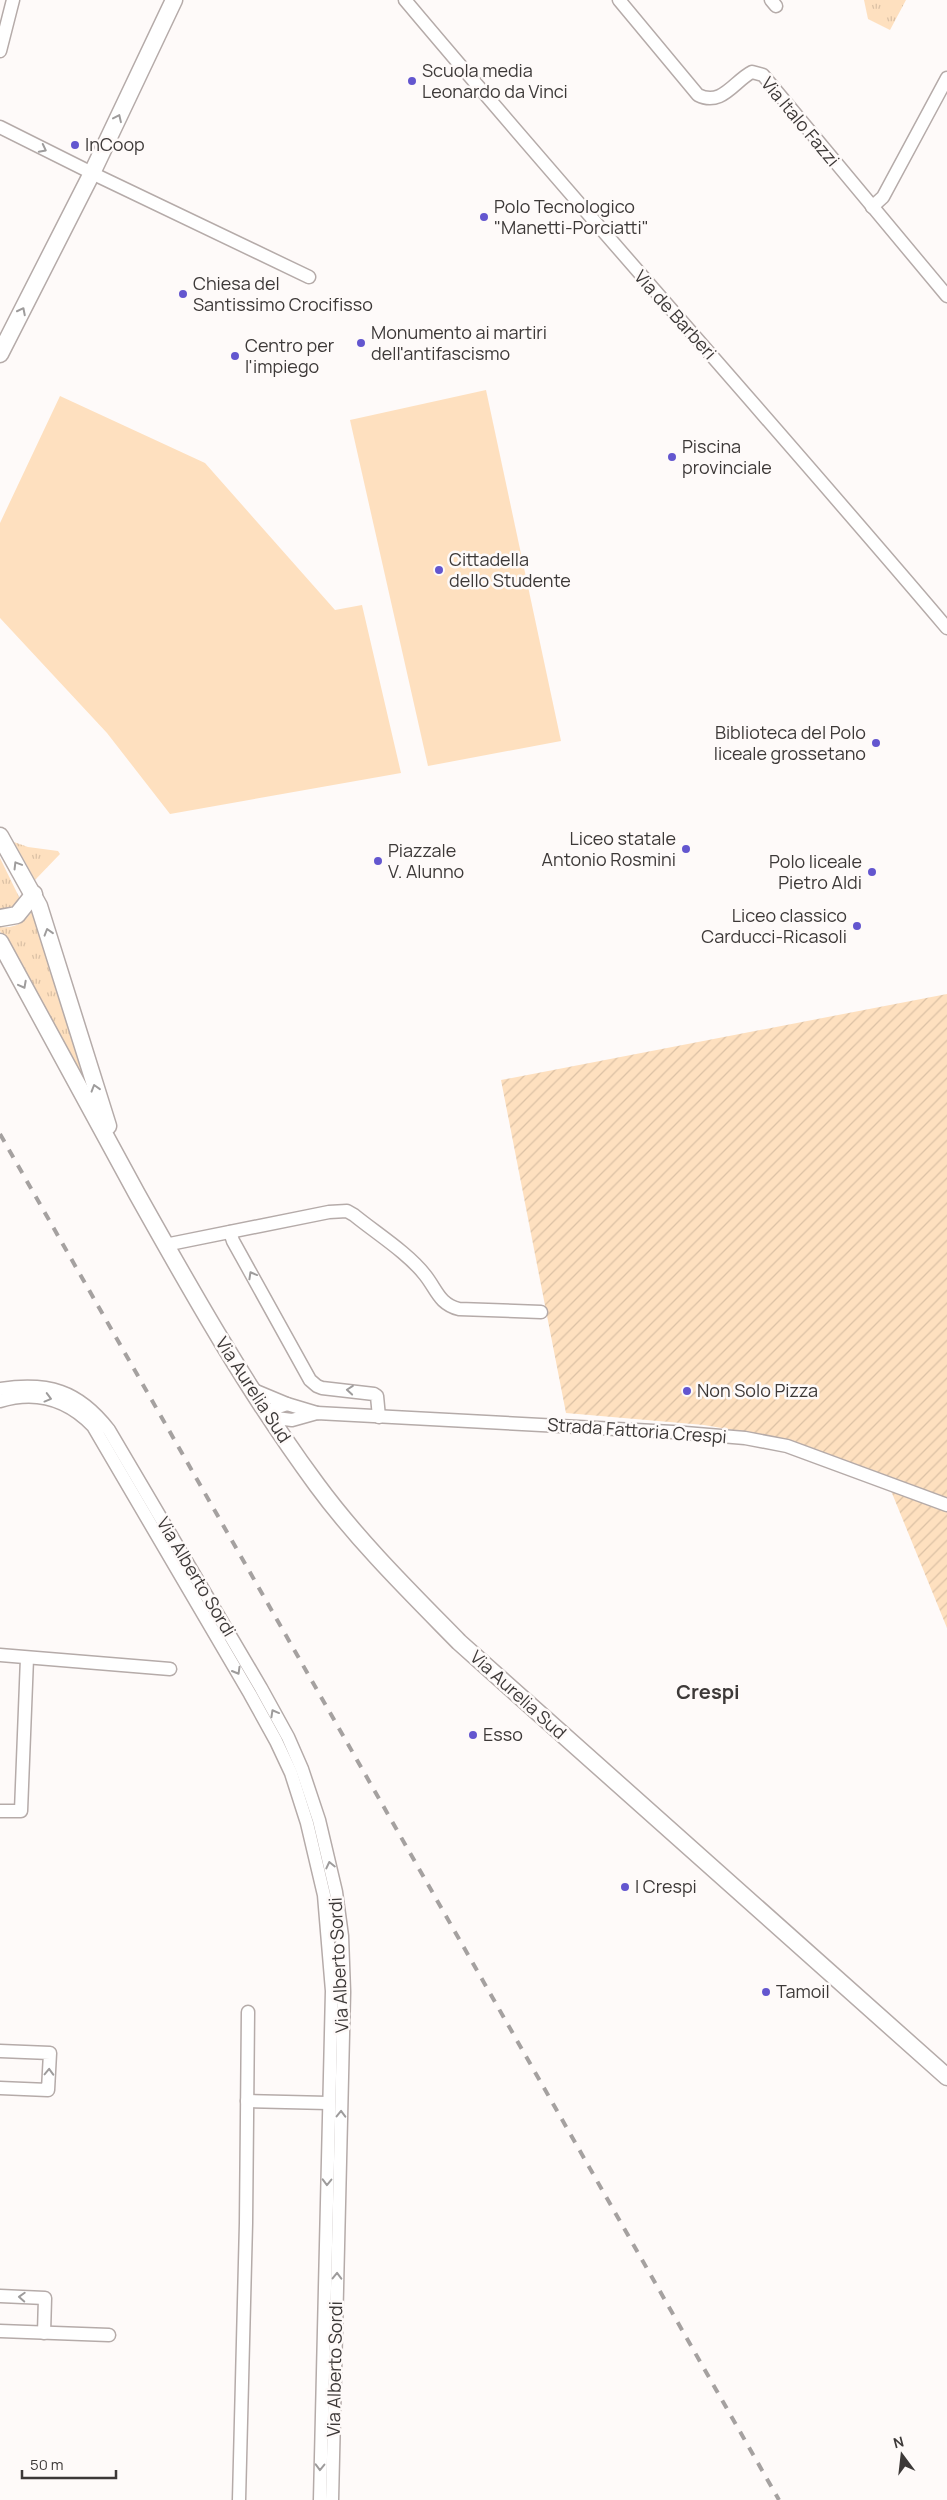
<svg xmlns="http://www.w3.org/2000/svg" width="947" height="2500" font-family="Manrope,sans-serif">
<style>
.grass{fill:url(#grass-tufts)}
.garden{fill:url(#garden-furrows)}
.pitch{fill:#fee0bf}
.lines{fill:none;stroke-linecap:round;stroke-linejoin:round}
.minor-casing{stroke:#b5aba9;stroke-width:15}
.major-casing{stroke:#b5aba9;stroke-width:19}
.minor{stroke:#fff;stroke-width:12}
.major{stroke:#fff;stroke-width:16}
.rail{stroke:#a5a1a0;stroke-width:4;stroke-dasharray:9 9;stroke-linecap:butt}
.oneway{stroke:#9e9c9c}
.poi-dot{fill:#6356cf;stroke:#fefaf9;stroke-width:2}
.labels{text-anchor:middle;stroke-width:5;stroke-linejoin:round;paint-order:stroke}
.poi-label{font-size:18px;fill:#3d3938;stroke:#fefaf9;text-anchor:start}
.street-label{font-size:18px;fill:#3d3938;stroke:#fefaf9}
.quarter-label{font-size:20px;font-weight:bold;fill:#3d3938;stroke:#fefaf9}
</style>
<defs>
<pattern id="grass-tufts" width="24" height="20" patternUnits="userSpaceOnUse" patternTransform="scale(1.25)"><rect width="24" height="20" fill="#fee0bf"/><path d="M3 7l-1-3M5 7V3M7 7l1-3M15 17l-1-3M17 17v-4M19 17l1-3" fill="none" stroke="#dbc1a5"/></pattern>
<pattern id="garden-furrows" width="10" height="10" patternUnits="userSpaceOnUse" patternTransform="scale(1.25)"><rect width="10" height="10" fill="#fee0bf"/><path d="M-1 1l2-2M0 10L10 0M9 11l2-2" fill="none" stroke="#dbc1a5"/></pattern>
</defs>
<rect width="100%" height="100%" fill="#fefaf9"/>
<g class="grass">
<polygon points="864,0 906,0 890,30 868,19"/>
<polygon points="14,842 28,847 58,851 60,854 35,880"/>
<polygon points="0,858 20,899 17,907 0,911"/>
<path d="M 33,910 L 89,1089 L 83,1093 L 0,931 L 0,927 C 15,929 25,922 33,910 Z"/>
</g>
<polygon class="garden" points="947,994 947,1628 885,1476 774,1437 704,1425 566,1413 501,1080"/>
<g class="pitch">
<polygon points="486,390 561,741 428,766 350,420"/>
<polygon points="60,396 205,463 335,610 362,605 401,773 170,814 107,733 0,618 0,523"/>
</g>
<g class="lines">
<g class="minor-casing">
<g id="minor">
<path d="M 405,0 C 583,212 768,417 947,628"/>
<path d="M 619,0 L 698,95 C 722,107 734,81 752,72 L 763,75 L 947,296"/>
<polyline points="771,0 776,6"/>
<polyline points="0,51 13,0"/>
<polyline points="0,127 100,177 309,277"/>
<polyline points="872,207 883,197 947,78"/>
<polyline points="230,1232 233,1241 310,1380 317,1386 322,1388 374,1394 377,1396 379,1417"/>
<path d="M 165,1245 L 329,1212 L 347,1211 L 354,1215 C 376,1233 408,1253 425,1275 C 437,1290 439,1304 459,1309 L 541,1312"/>
<path d="M 0,1389 C 48,1382 78,1390 109,1430 L 261,1688 L 288,1737 L 302,1769 L 319,1820 L 336,1892 L 342,1936 L 344,1992 L 332,2500"/>
<polyline points="251,1389 287,1404 317,1413"/>
<path d="M 0,1401 C 36,1390 67,1399 93,1426 L 250,1694 L 276,1741 L 291,1773 L 307,1823 L 324,1895 L 332,1991 L 320,2500"/>
<polyline points="287,1404 275,1408 268,1417 292,1420 317,1413 673,1432 745,1438 787,1446 947,1505"/>
<polyline points="0,1655 170,1669"/>
<polyline points="0,1811 21,1811 27,1658"/>
<polyline points="0,2051 50,2053 48,2090 0,2088"/>
<polyline points="247,2101 328,2103"/>
<polyline points="0,2296 45,2298 44,2333"/>
<polyline points="0,2331 109,2335"/>
<polyline points="239,2500 246,2223 248,2012"/>
</g>
</g>
<g class="major-casing">
<g id="major">
<polyline points="0,354 92,173 174,0"/>
<polyline points="0,836 39,906 108,1126"/>
<polyline points="0,918 17,915 34,894"/>
<path d="M 0,942 C 45,1026 91,1110 137,1194 C 193,1294 249,1393 317,1485 C 359,1542 410,1592 459,1642 L 947,2077"/>
</g>
</g>
<use href="#minor" class="minor"/>
<use href="#major" class="major"/>
<polyline class="rail" points="0,1134 779,2500"/>
</g>
<defs><path id="oneway-chevron" d="M-2-3.5L2.5 0L-2 3.5" fill="none" stroke-width="1.6" stroke-linecap="round" stroke-linejoin="round" transform="scale(1.25)"/></defs>
<g class="oneway">
<use href="#oneway-chevron" transform="translate(118 118) rotate(-65)"/>
<use href="#oneway-chevron" transform="translate(43 149) rotate(27)"/>
<use href="#oneway-chevron" transform="translate(22 311) rotate(-63)"/>
<use href="#oneway-chevron" transform="translate(17 865) rotate(-121)"/>
<use href="#oneway-chevron" transform="translate(48 932) rotate(-107)"/>
<use href="#oneway-chevron" transform="translate(23 985) rotate(62)"/>
<use href="#oneway-chevron" transform="translate(95 1088) rotate(-107)"/>
<use href="#oneway-chevron" transform="translate(252 1275) rotate(-119)"/>
<use href="#oneway-chevron" transform="translate(350 1390) rotate(-175)"/>
<use href="#oneway-chevron" transform="translate(48 1398) rotate(15)"/>
<use href="#oneway-chevron" transform="translate(237 1671) rotate(60)"/>
<use href="#oneway-chevron" transform="translate(274 1713) rotate(-119)"/>
<use href="#oneway-chevron" transform="translate(330 1865) rotate(-103)"/>
<use href="#oneway-chevron" transform="translate(49 2072) rotate(-88)"/>
<use href="#oneway-chevron" transform="translate(341 2114) rotate(-89)"/>
<use href="#oneway-chevron" transform="translate(327 2182) rotate(91)"/>
<use href="#oneway-chevron" transform="translate(337 2276) rotate(-89)"/>
<use href="#oneway-chevron" transform="translate(22 2297) rotate(-177)"/>
<use href="#oneway-chevron" transform="translate(320 2467) rotate(91)"/>
</g>
<g class="poi-dot">
<circle cx="412" cy="81" r="5"/>
<circle cx="75" cy="145" r="5"/>
<circle cx="484" cy="217" r="5"/>
<circle cx="183" cy="294" r="5"/>
<circle cx="361" cy="343" r="5"/>
<circle cx="235" cy="356" r="5"/>
<circle cx="672" cy="457" r="5"/>
<circle cx="439" cy="570" r="5"/>
<circle cx="876" cy="743" r="5"/>
<circle cx="686" cy="849" r="5"/>
<circle cx="378" cy="861" r="5"/>
<circle cx="872" cy="872" r="5"/>
<circle cx="857" cy="926" r="5"/>
<circle cx="687" cy="1391" r="5"/>
<circle cx="473" cy="1735" r="5"/>
<circle cx="625" cy="1887" r="5"/>
<circle cx="766" cy="1992" r="5"/>
</g>
<g class="labels">
<g class="poi-label">
<text x="422" y="77">Scuola media<tspan x="422" dy="21">Leonardo da Vinci</tspan></text>
<text x="85" y="151">InCoop</text>
<text x="494" y="213">Polo Tecnologico<tspan x="494" dy="21">"Manetti-Porciatti"</tspan></text>
<text x="193" y="290">Chiesa del<tspan x="193" dy="21">Santissimo Crocifisso</tspan></text>
<text x="371" y="339">Monumento ai martiri<tspan x="371" dy="21">dell'antifascismo</tspan></text>
<text x="245" y="352">Centro per<tspan x="245" dy="21">l'impiego</tspan></text>
<text x="682" y="453">Piscina<tspan x="682" dy="21">provinciale</tspan></text>
<text x="449" y="566">Cittadella<tspan x="449" dy="21">dello Studente</tspan></text>
<text x="866" y="739" text-anchor="end">Biblioteca del Polo<tspan x="866" dy="21">liceale grossetano</tspan></text>
<text x="676" y="845" text-anchor="end">Liceo statale<tspan x="676" dy="21">Antonio Rosmini</tspan></text>
<text x="388" y="857">Piazzale<tspan x="388" dy="21">V. Alunno</tspan></text>
<text x="862" y="868" text-anchor="end">Polo liceale<tspan x="862" dy="21">Pietro Aldi</tspan></text>
<text x="847" y="922" text-anchor="end">Liceo classico<tspan x="847" dy="21">Carducci-Ricasoli</tspan></text>
<text x="697" y="1397">Non Solo Pizza</text>
<text x="483" y="1741">Esso</text>
<text x="635" y="1893">I Crespi</text>
<text x="776" y="1998">Tamoil</text>
</g>
<g class="street-label">
<text transform="translate(800 122) rotate(50)" y="6">Via Italo Fazzi</text>
<text transform="translate(675 315) rotate(48)" y="6">Via de Barberi</text>
<text transform="translate(253 1390) rotate(57)" y="6">Via Aurelia Sud</text>
<text transform="translate(637 1431) rotate(4)" y="6">Strada Fattoria Crespi</text>
<text transform="translate(196 1577) rotate(59)" y="6">Via Alberto Sordi</text>
<text transform="translate(518 1695) rotate(42)" y="6">Via Aurelia Sud</text>
<text transform="translate(339 1965) rotate(-93)" y="6">Via Alberto Sordi</text>
<text transform="translate(335 2369) rotate(-89)" y="6">Via Alberto Sordi</text>
</g>
<g class="quarter-label">
<text x="708" y="1699">Crespi</text>
</g>
</g>
<g transform="translate(902 2455) rotate(345)" stroke="#fefaf9" stroke-width="4" paint-order="stroke">
<path d="M0-4L9 19L0 12L-9 19Z" fill="#3d3938"/>
<text y="-8" font-size="14" font-weight="bold" text-anchor="middle" fill="#3d3938">N</text>
</g>
<path d="M22 2470v8h94v-8" fill="none" stroke="#3d3938" stroke-width="2.5"/>
<text x="30" y="2470" font-size="15" fill="#3d3938" stroke="#fefaf9" stroke-width="4" paint-order="stroke">50 m</text>
</svg>
